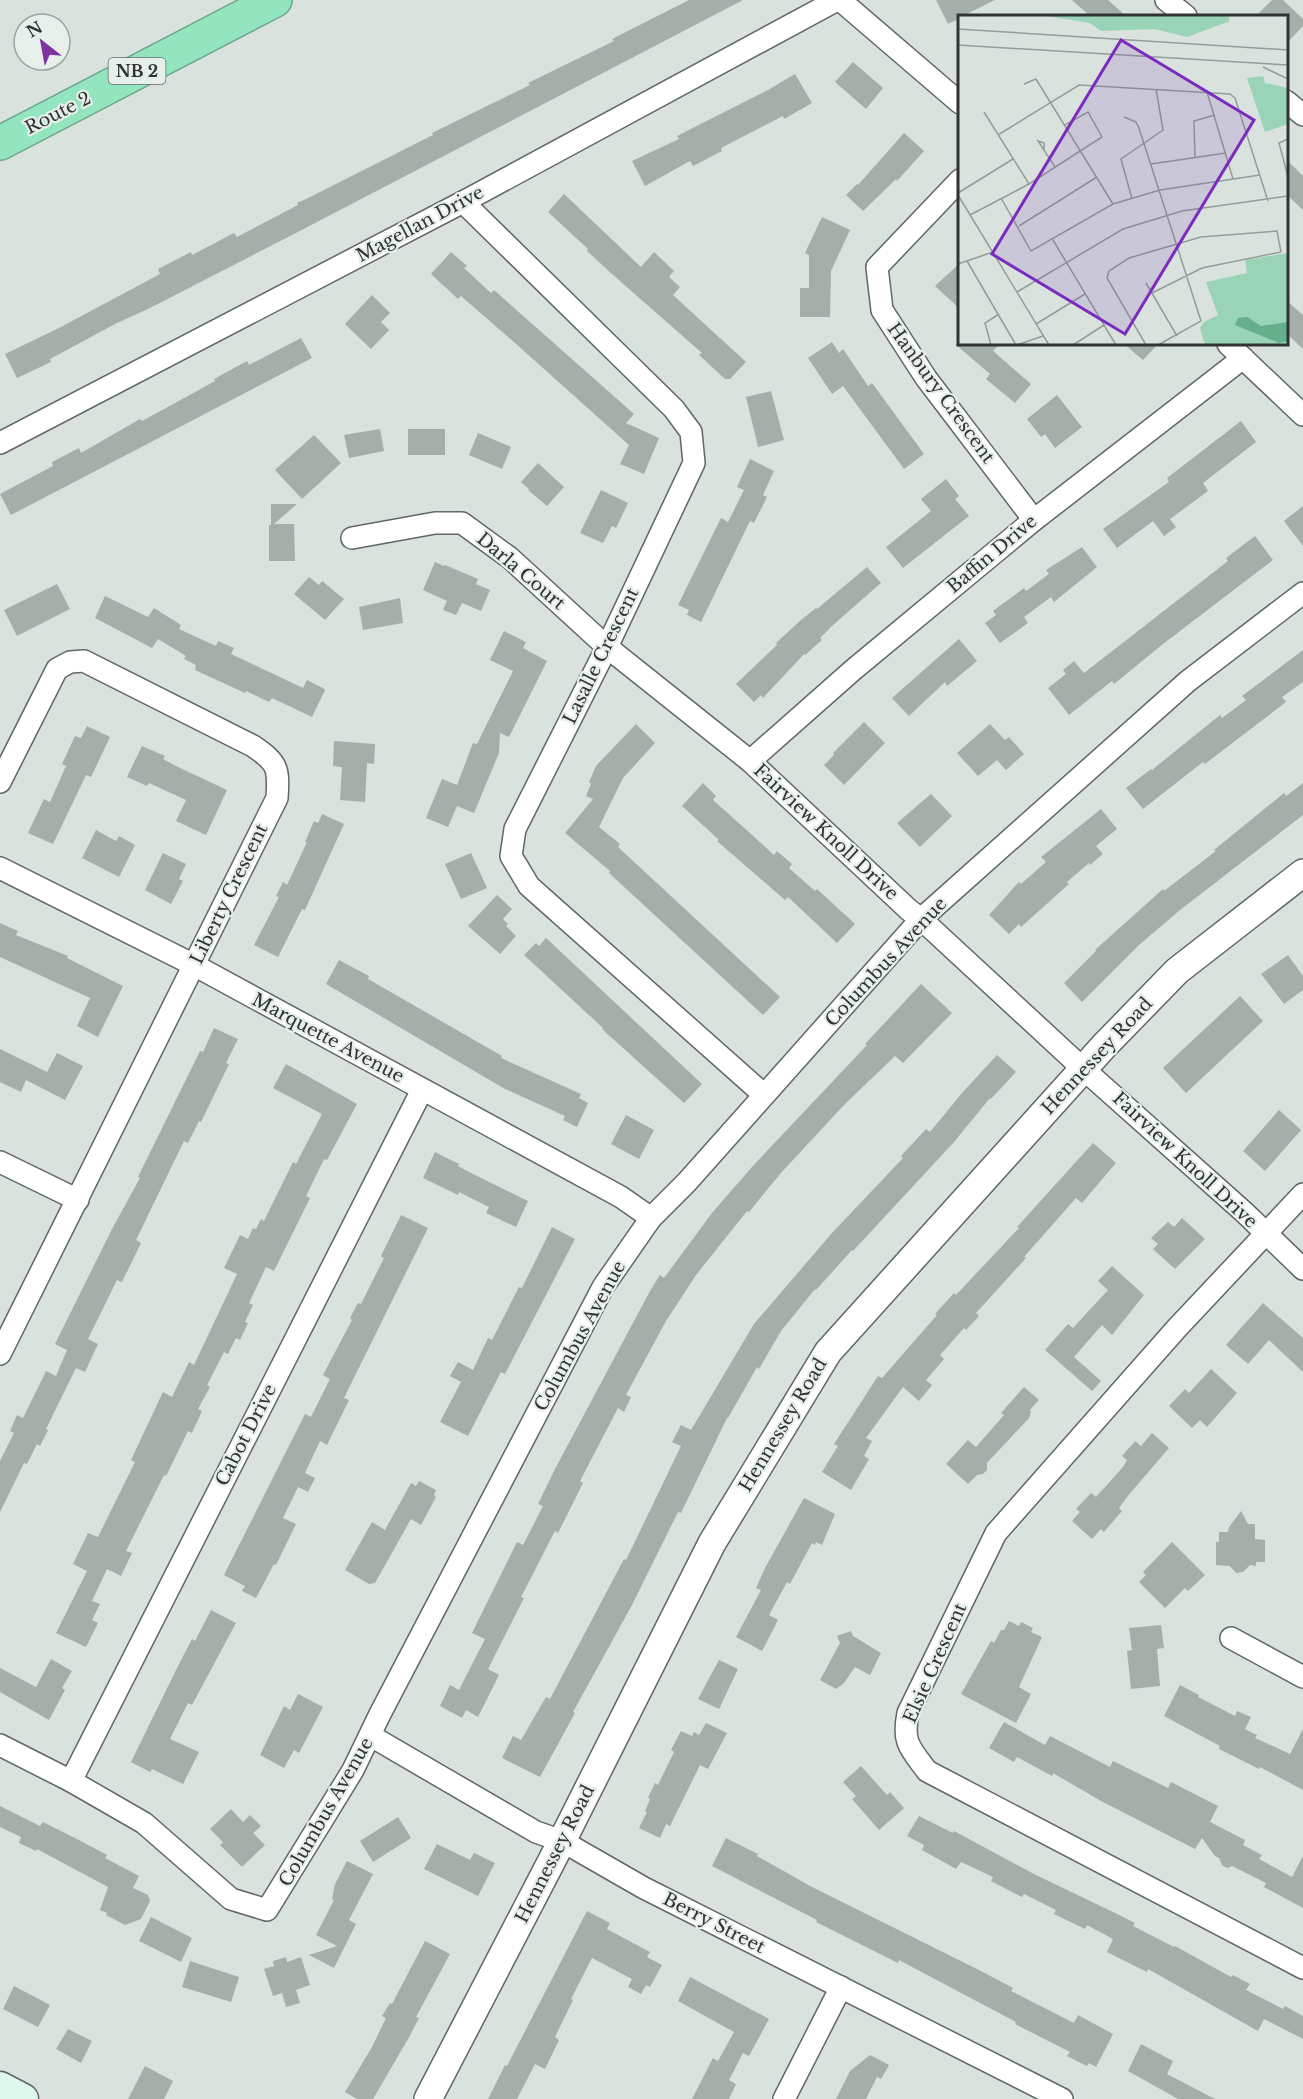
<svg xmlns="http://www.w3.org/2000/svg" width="1303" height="2099" font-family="'Libre Baskerville',serif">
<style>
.building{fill:#a6aea9}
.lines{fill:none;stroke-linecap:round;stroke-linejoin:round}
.minor-casing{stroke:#606764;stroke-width:24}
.tertiary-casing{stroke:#606764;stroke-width:30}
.secondary-casing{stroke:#606764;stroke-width:33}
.motorway-casing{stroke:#70a78d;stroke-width:36}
.minor{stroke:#fff;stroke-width:21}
.tertiary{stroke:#fff;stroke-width:27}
.secondary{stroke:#def7ec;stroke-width:30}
.motorway{stroke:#92e5be;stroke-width:33}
.labels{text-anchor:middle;stroke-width:4.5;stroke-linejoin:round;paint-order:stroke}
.shield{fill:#e6efea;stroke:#676b69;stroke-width:1.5}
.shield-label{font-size:16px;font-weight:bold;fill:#303332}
.street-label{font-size:18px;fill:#303332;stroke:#e6efea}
.inset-road{fill:none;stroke:#959c99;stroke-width:1.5}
.view{fill:#7b2cbf;fill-opacity:0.15;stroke:#7b2cbf;stroke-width:3}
.inset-edge{fill:none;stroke:#303332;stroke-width:3}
</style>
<rect width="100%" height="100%" fill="#d9e2dd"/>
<g class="building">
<polygon points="689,0 743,0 292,235 150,308 115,324 50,359 51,362 17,378 5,354 59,328 160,274 158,269 191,252 192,255 234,233 237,237 298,205 297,203 308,198 433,135 432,133 530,85 528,83 614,41 612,39"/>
<polygon points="936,0 995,0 963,16 960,16 960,18 948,24"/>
<polygon points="1072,0 1108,0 1126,16 1090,16"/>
<polygon points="1272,0 1283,0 1303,19 1303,26 1287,43 1287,16 1256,16"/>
<polygon points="853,62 883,88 866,109 835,82"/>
<polygon points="795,74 812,103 784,119 783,116 721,148 722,151 693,166 690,161 645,186 632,161 679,139 677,136 768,90"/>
<polygon points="904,133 924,151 897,181 896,179 863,211 846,195 857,184 858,185"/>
<polygon points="1287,160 1303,176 1303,210 1287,195"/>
<polygon points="564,194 641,267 654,252 674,271 669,277 680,287 673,295 746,362 730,379 725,379 699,355 702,353 612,274 587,251 588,249 548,212"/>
<polygon points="822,217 850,230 831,271 830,317 800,317 800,288 809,288 809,255 805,253"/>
<polygon points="451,252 467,266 464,268 491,293 494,290 634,414 626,423 659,438 644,474 620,464 629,445 515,343 461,296 458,299 431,274"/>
<polygon points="960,263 960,309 935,286"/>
<polygon points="372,295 390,313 381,322 389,330 371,349 345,324"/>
<polygon points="1287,301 1303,315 1303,349 1287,334"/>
<polygon points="301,338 312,358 11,515 0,494 53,466 52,462 79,448 81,453 140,419 142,421 186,397 215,381 214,379 247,361 249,365"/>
<polygon points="832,342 839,353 843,349 868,386 872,383 924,454 904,469 843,386 832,394 808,358"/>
<polygon points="955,344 1000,344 993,351 1031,384 1015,403 986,379 990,374"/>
<polygon points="1124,344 1158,344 1143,360"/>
<polygon points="771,391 784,440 758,447 746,397"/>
<polygon points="1057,395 1082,427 1055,448 1045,434 1041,437 1027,419"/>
<polygon points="1241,421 1256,442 1203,483 1208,491 1170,519 1176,527 1164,536 1153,521 1117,548 1103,529 1169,482 1167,478"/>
<polygon points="380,429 384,451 349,458 344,435"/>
<rect x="408" y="429" width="37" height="26"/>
<polygon points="478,433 511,447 502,469 469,455"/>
<polygon points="314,435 341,463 302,499 275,470"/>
<polygon points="750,459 774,471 763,495 767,497 754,523 750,521 701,622 687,615 689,610 678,605 721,518 728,522 744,490 737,487"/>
<polygon points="538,463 564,487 547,506 528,490 529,489 521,482"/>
<polygon points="946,479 959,496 955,499 969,516 903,568 886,547 931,511 921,499"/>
<polygon points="601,490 628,503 616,528 612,526 603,543 580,533"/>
<polygon points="271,504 297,504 274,524 294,524 295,561 269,561 269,525 271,525"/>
<polygon points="1303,506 1303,546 1284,521"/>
<polygon points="1255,536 1273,560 1163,644 1114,684 1112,681 1069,715 1048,688 1066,674 1063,670 1074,661 1084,673 1228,561 1226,558"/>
<polygon points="1082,547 1097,567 1054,602 1051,597 1024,617 1028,623 1000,643 985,623 996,615 993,611 1024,588 1026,591 1049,574 1046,570"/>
<polygon points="435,562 444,566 445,565 478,579 476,584 490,590 481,611 462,603 456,615 443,610 447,601 423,590"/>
<polygon points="867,567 881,583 833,625 820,638 822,640 805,655 804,654 763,698 761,695 754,702 736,684 777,645 776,643 801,620 816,608 817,609"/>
<polygon points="309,577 319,585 322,581 344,599 325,620 294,594"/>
<polygon points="57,584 70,609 17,636 4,610"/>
<polygon points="105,596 148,617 154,608 181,625 179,629 216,646 218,641 234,648 231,654 303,688 307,680 323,688 325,690 312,717 272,698 269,702 246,691 245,693 195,670 196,665 184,659 186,656 158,639 152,648 95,618"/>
<polygon points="400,598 403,623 363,630 359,607"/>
<polygon points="504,631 526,642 523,648 547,661 509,737 500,733 499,753 474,813 457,806 448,827 426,818 442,779 457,785 473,743 477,744 513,671 490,660"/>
<polygon points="959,639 977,661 947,686 945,682 909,716 892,698"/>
<polygon points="1303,650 1303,682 1282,697 1286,702 1205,764 1203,762 1143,809 1126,788 1151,769 1152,770 1220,715 1222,718 1246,700 1242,696"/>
<polygon points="864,722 885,743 844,785 824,765 834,755 833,753"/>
<polygon points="636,724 655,743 623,778 599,827 620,844 618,847 780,997 763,1015 609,873 610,871 565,833 593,799 586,796 591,784 589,782 596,766"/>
<polygon points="990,724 1005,740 1009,737 1024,754 1006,770 997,760 978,776 957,753"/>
<polygon points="87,726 110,737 91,777 86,775 53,844 28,833 44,799 50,802 66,766 62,764 75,736 81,738"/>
<polygon points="334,741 375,744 374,764 367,763 365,802 340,800 342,767 333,766"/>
<polygon points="142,746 165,756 163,759 176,766 227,790 206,835 176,821 186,800 149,783 147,786 127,777"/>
<polygon points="703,783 716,796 713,800 751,834 774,855 777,851 792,864 789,868 815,891 817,889 855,924 837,943 788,897 785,900 717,841 719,840 682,806"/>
<polygon points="1303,783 1303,815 1180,910 1139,945 1082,1002 1064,983 1096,951 1095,950 1163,889 1164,891 1216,851 1214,850 1284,793 1286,796"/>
<polygon points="931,794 952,816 920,847 897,823"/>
<polygon points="1101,809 1117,829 1096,846 1103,854 1090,865 1089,863 1067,882 1069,884 1021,927 1019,924 1009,934 989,915 1019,882 1021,884 1046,862 1041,857"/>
<polygon points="322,814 344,824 305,910 302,909 278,957 254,945 279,897 276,896 283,882 287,885 307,842 305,842 314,821 318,823"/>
<polygon points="96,830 116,841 119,836 135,845 119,877 82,858"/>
<polygon points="163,853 186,864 179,879 183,881 171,904 145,890"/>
<polygon points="471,853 487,888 461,899 445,864"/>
<polygon points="497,895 512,909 503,919 508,924 506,926 516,936 500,954 468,926"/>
<polygon points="0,923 18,931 16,935 68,956 67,958 123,986 98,1037 77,1026 90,998 0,957"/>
<polygon points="546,938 702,1084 684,1103 602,1029 603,1028 524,955 536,943 539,946"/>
<polygon points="1288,955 1303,976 1303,990 1284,1004 1261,974"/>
<polygon points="339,960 369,976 368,979 502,1056 501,1058 581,1094 579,1098 588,1103 577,1127 563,1120 565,1116 505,1089 326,984"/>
<polygon points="921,984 952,1013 903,1063 895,1056 844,1105 780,1174 749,1212 747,1211 696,1275 666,1321 626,1395 631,1397 624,1412 618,1408 580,1481 583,1483 558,1533 555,1531 521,1597 524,1598 488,1669 499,1675 478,1717 466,1710 462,1718 440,1706 450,1685 459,1690 485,1639 472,1633 517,1542 523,1545 543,1506 538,1504 555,1469 650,1291 660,1275 664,1278 712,1213 751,1168 867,1045 865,1044"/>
<polygon points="1240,996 1263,1021 1186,1093 1163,1068"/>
<polygon points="214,1028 238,1039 226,1063 229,1064 201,1122 199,1121 188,1143 184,1141 136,1240 141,1243 122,1282 117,1280 88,1339 98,1344 85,1372 76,1368 46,1429 48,1430 40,1446 37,1444 27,1464 24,1463 0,1512 0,1461 14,1433 10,1431 17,1415 23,1418 46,1371 56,1376 67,1350 55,1344 112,1229 140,1178 138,1177 200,1051 203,1052"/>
<polygon points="0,1049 47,1072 57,1053 83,1066 65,1100 26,1080 21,1092 0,1082"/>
<polygon points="997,1055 1016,1072 991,1099 990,1098 954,1142 853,1251 852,1250 816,1290 815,1289 781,1331 759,1369 757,1367 728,1418 727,1418 681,1513 678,1512 632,1605 573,1712 575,1713 540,1777 502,1758 513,1736 521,1740 546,1697 550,1699 624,1559 626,1560 681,1446 672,1442 681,1425 691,1430 754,1324 832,1233 903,1158 901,1156 926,1129 930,1132 962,1093"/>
<polygon points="286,1064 357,1104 327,1160 324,1159 306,1196 310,1198 274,1271 266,1267 249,1303 253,1305 245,1322 248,1323 240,1340 236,1338 228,1354 224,1352 207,1385 210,1387 198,1409 202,1411 192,1433 188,1431 166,1476 164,1475 126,1551 132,1553 121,1576 107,1569 92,1601 100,1604 92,1620 98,1623 86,1647 56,1633 87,1571 73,1564 88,1533 98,1537 135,1462 131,1460 163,1392 172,1397 189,1362 194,1365 237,1274 224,1268 240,1235 248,1239 253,1228 256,1229 261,1219 264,1221 293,1162 296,1164 322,1114 273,1088"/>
<polygon points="1279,1110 1301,1130 1265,1171 1243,1151"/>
<polygon points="626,1115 654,1130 639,1159 611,1144"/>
<polygon points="1093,1143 1116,1163 1082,1203 1076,1198 1024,1257 1026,1258 976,1313 979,1316 966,1330 964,1328 940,1355 944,1359 926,1380 932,1385 919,1401 903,1387 866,1438 872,1441 864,1456 869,1459 851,1490 822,1472 838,1446 834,1444 878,1376 882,1378 937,1315 935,1314 954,1293 956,1295 1019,1228 1017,1227"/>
<polygon points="435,1152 459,1164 458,1166 469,1172 528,1201 516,1227 486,1213 489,1207 459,1192 458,1195 423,1178"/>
<polygon points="401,1215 428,1228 344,1398 349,1400 327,1445 320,1441 305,1473 315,1478 308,1492 298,1487 283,1518 296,1524 276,1565 274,1564 256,1598 242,1591 245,1586 224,1575 305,1414 311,1417 330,1379 323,1375 352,1320 350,1318 358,1303 361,1304 384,1258 381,1256"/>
<polygon points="1182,1218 1205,1239 1175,1269 1153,1249 1158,1244 1151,1238 1168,1222 1174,1227"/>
<polygon points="552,1227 575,1239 505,1374 501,1372 468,1436 440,1422 461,1382 450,1376 458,1362 473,1370 488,1338 492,1340 519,1287 522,1288"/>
<polygon points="1112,1266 1144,1295 1112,1335 1102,1325 1074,1357 1101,1381 1092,1391 1045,1350 1068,1324 1073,1328 1108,1290 1098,1281"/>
<polygon points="1263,1303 1303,1338 1303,1372 1269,1340 1248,1364 1226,1345"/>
<polygon points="1211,1369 1237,1393 1207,1427 1200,1420 1192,1428 1169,1406 1185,1389 1189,1393"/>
<polygon points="1024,1387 1039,1400 1030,1410 1031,1412 1029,1418 987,1463 987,1470 983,1474 977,1475 968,1484 946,1464 968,1440 976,1447 1004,1415 1001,1413"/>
<polygon points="1152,1433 1169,1448 1127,1497 1119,1508 1122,1511 1104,1532 1101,1529 1092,1539 1072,1521 1080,1512 1076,1509 1091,1493 1096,1497 1123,1467 1127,1460 1122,1456 1135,1441 1141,1446"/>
<polygon points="419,1481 436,1490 434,1495 436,1497 421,1525 411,1519 375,1583 369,1584 345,1570 372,1522 385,1530 411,1483 416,1486"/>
<polygon points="804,1498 835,1514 822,1545 816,1542 815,1545 812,1543 790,1584 787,1582 769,1615 778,1620 762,1651 736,1637 761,1590 756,1588 765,1568"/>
<polygon points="1241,1511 1248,1524 1255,1524 1255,1539 1265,1540 1265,1562 1256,1562 1256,1566 1250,1565 1243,1572 1236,1573 1230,1566 1216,1565 1216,1542 1219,1542 1219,1532 1228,1532 1229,1527"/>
<polygon points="1172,1542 1205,1575 1188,1591 1185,1588 1165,1608 1139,1582 1146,1575 1143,1572"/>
<polygon points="211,1610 236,1623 192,1705 188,1703 170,1739 199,1752 183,1784 152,1769 150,1772 131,1762 178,1666 192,1639 195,1641"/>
<polygon points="1009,1621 1019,1626 1021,1622 1033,1628 1031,1632 1042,1637 1019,1687 1031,1694 1016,1723 961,1694 991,1641 994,1643 1001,1630 1004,1630"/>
<polygon points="1161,1625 1164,1648 1157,1649 1160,1686 1131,1689 1127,1651 1132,1650 1129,1628"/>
<polygon points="851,1631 853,1636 881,1653 870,1675 855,1667 844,1683 836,1689 820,1680 840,1643 837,1636"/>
<polygon points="51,1659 72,1671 62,1688 65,1690 49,1720 0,1692 0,1668 36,1687"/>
<polygon points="719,1660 738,1669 719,1709 698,1699"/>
<polygon points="1180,1685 1199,1695 1198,1697 1235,1716 1237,1711 1251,1717 1245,1729 1257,1735 1255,1738 1290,1754 1303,1729 1303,1790 1260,1767 1259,1769 1219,1749 1220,1746 1164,1716"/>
<polygon points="298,1694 323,1707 299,1753 294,1750 284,1768 260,1755 284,1706 290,1710"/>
<polygon points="1004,1722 1045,1745 1050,1736 1110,1767 1113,1761 1168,1788 1171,1782 1218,1806 1210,1822 1245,1840 1243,1845 1262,1855 1259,1859 1292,1877 1303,1856 1303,1908 1264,1887 1266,1883 1232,1866 1227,1868 1222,1865 1219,1858 1215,1856 1202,1838 1195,1849 1101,1801 1053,1773 1052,1776 1017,1757 1014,1762 989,1748"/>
<polygon points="706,1723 727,1733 708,1769 700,1765 670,1826 666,1824 660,1838 639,1828 647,1812 645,1811 650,1799 648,1798 655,1783 658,1785 674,1752 671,1750 681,1731 692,1736 694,1732 699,1735"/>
<polygon points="861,1766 887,1795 890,1792 904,1808 879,1830 852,1799 856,1796 843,1782"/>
<polygon points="0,1806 40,1826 43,1822 75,1838 107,1855 105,1858 139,1876 133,1888 148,1895 150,1901 141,1919 125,1925 106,1915 107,1913 100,1910 108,1887 37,1849 36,1851 19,1843 21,1837 0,1827"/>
<polygon points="231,1809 243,1822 250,1815 261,1826 253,1833 265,1845 242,1867 220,1845 223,1842 210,1829"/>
<polygon points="919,1816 953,1833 954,1831 1034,1874 1115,1913 1135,1923 1133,1926 1174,1947 1175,1946 1231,1977 1233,1975 1250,1984 1246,1990 1283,2009 1285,2006 1303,2016 1303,2039 1264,2019 1258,2031 1148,1969 1147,1972 1107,1952 1113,1939 1087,1925 1085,1929 1054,1914 1056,1910 1024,1894 1022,1897 991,1881 993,1877 961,1862 956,1869 922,1850 924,1845 907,1836"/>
<polygon points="398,1817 411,1838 373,1862 360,1841"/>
<polygon points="726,1838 758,1854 757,1856 812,1887 981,1971 1013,1988 1011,1991 1074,2023 1078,2015 1113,2034 1096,2067 1089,2063 1087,2066 1067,2056 1070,2052 1015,2024 1016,2022 899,1960 898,1963 816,1922 817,1920 712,1866"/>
<polygon points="437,1844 470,1860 474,1853 495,1863 478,1896 424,1869"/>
<polygon points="347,1861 373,1874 349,1920 356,1924 334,1968 309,1955 337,1946 316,1935 334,1900 332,1899 335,1884"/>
<polygon points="587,1911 610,1923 607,1929 650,1952 647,1957 662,1965 650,1987 646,1985 641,1994 628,1987 632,1979 592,1958 571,1999 573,2000 555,2037 559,2040 545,2069 535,2064 517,2099 488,2099 505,2065 507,2066"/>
<polygon points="151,1917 192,1938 181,1962 139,1941"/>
<polygon points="425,1941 450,1954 416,2017 419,2018 408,2039 373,2099 357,2099 345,2092 372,2047 386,2018 382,2016 390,2003 392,2004"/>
<polygon points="286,1957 287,1962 301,1957 310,1985 296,1990 300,2003 286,2007 282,1993 273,1996 264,1969 274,1966 273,1961"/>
<polygon points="190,1961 239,1977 231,2002 182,1987"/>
<polygon points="690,1977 769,2019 749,2056 743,2053 729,2080 736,2084 729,2099 692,2099 713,2058 718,2061 734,2032 678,2001"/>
<polygon points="14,1986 50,2005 38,2027 3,2009"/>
<polygon points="68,2029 92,2041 81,2063 56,2049"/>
<polygon points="1141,2044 1173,2061 1167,2074 1215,2099 1178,2099 1128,2071"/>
<polygon points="870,2055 889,2065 881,2079 877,2077 866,2099 836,2099 850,2071"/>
<polygon points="145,2066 173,2081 164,2099 128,2099"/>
</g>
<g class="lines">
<g class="minor-casing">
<g id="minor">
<polyline points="840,0 960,103"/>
<polyline points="1166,0 1186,16"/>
<polyline points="1286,101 1303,115"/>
<polyline points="960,180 877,267 882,310 926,378 1034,520"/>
<polyline points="463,202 674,409 691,432 694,463 607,647 515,829 511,856 529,886 763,1094"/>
<polyline points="1228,344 1303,415"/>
<polyline points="0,443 463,202 837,0"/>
<polyline points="352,538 435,523 462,523 510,558 607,647 750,761 909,910 921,919 1079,1065 1245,1213 1303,1269"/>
<polyline points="750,761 853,670 1034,520 1243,358"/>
<path d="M 0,782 L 57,669 L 70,662 L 84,661 L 253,746 C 278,763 279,768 277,798 L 0,1354"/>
<polyline points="0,868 194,965 621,1197 651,1218"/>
<polyline points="0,1162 78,1200"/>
<path d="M 1303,1194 L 1177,1328 L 996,1533 L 908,1713 C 902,1743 910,1748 927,1771 L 1303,1968"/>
<polyline points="1231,1638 1303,1677"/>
<polyline points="371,1736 536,1832 562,1841 644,1888 1062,2099"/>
<polyline points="0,1745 71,1781 144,1823 231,1899 267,1910 353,1770 380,1714 603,1287 651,1218 687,1182 921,919 1188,681 1303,593"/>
<polyline points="71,1781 422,1090"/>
<polyline points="784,2099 841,1987"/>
</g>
</g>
<g class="tertiary-casing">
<polyline id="tertiary" points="428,2099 562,1841 712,1543 828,1352 1104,1046 1177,971 1303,873"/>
</g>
<g class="secondary-casing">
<polyline id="secondary" points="0,2087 23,2099"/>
</g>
<g class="motorway-casing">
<polyline id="motorway" points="0,143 275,0"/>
</g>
<use href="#minor" class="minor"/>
<use href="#tertiary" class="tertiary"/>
<use href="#secondary" class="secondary"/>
<use href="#motorway" class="motorway"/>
</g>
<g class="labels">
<rect class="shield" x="108.5" y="58" width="57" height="26" rx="4.5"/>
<g class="shield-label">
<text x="137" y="77">NB 2</text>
</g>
<g class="street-label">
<text transform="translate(58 113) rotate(-27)" y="6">Route 2</text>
<text transform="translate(420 224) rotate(-28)" y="6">Magellan Drive</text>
<text transform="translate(941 393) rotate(54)" y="6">Hanbury Crescent</text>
<text transform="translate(992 554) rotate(-40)" y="6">Baffin Drive</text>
<text transform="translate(521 571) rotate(40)" y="6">Darla Court</text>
<text transform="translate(601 656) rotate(-64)" y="6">Lasalle Crescent</text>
<text transform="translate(826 832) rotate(43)" y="6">Fairview Knoll Drive</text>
<text transform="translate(229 894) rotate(-64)" y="6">Liberty Crescent</text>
<text transform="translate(886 962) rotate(-47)" y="6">Columbus Avenue</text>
<text transform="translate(328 1038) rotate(28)" y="6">Marquette Avenue</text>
<text transform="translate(1097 1056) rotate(-47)" y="6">Hennessey Road</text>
<text transform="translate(1185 1160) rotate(43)" y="6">Fairview Knoll Drive</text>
<text transform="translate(580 1336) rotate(-61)" y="6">Columbus Avenue</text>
<text transform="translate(783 1425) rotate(-59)" y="6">Hennessey Road</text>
<text transform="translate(246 1435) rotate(-63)" y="6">Cabot Drive</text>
<text transform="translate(935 1663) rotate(-66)" y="6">Elsie Crescent</text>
<text transform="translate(326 1812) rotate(-60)" y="6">Columbus Avenue</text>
<text transform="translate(555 1854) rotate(-63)" y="6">Hennessey Road</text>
<text transform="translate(714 1923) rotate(27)" y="6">Berry Street</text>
</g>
</g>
<g transform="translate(958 15)">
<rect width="330" height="330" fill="#d9e2dd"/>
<path d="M 83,0 L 270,0 L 272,6 L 229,22 L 196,14 L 143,16 L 132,8 ZM 305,61 L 307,68 L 330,73 L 330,109 L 307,117 L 289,63 ZM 330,238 L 330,330 L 247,330 L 242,313 L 246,307 L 260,300 L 248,267 L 289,258 L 287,245 Z" fill="#9ad4b8"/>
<path d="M 289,302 L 303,311 L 330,307 L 330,326 L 321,328 L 277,310 L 280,303 Z" fill="#65af8d"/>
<path class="inset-road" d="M 0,14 L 330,35M 0,30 L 330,50M 305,52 L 330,64M 66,69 L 78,64 L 155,189M 249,77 L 275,164M 26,97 L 71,169M 166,102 L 178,107 L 181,113 L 243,306 L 200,330M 40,120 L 121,70 L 272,79 L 277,83 L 310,186M 330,124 L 321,128 L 330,162M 86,135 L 86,128 L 80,126 L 97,152M 237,142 L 236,106 L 257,100M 193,149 L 268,138M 0,178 L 55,144M 0,180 L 91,330M 43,183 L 73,236 L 155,189 L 202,175 L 302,160M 174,184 L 163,144 L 205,115 L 198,74M 12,200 L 71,169 L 144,122 L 130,97 L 107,110M 61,211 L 139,162M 95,225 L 158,330M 9,246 L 58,330M 0,249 L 35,237M 188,268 L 219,321M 59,277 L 165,214 L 224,196 L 330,181M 78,309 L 127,279M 33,330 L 27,308 L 41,299M 59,330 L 85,321M 115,330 L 146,310M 188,330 L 149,263 L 151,256 L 171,243 L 243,222 L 319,216 L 323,237 L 244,253 L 194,278"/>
<path class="view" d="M 163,25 L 296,105 L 167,319 L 34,239 Z"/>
<rect width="330" height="330" class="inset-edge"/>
</g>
<g transform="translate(42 42) rotate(329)"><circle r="28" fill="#e6efea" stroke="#9da4a0" stroke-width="1.5"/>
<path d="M0-4.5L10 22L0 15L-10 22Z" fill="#7f31a2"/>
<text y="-9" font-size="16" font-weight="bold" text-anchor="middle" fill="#303332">N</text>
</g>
</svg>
